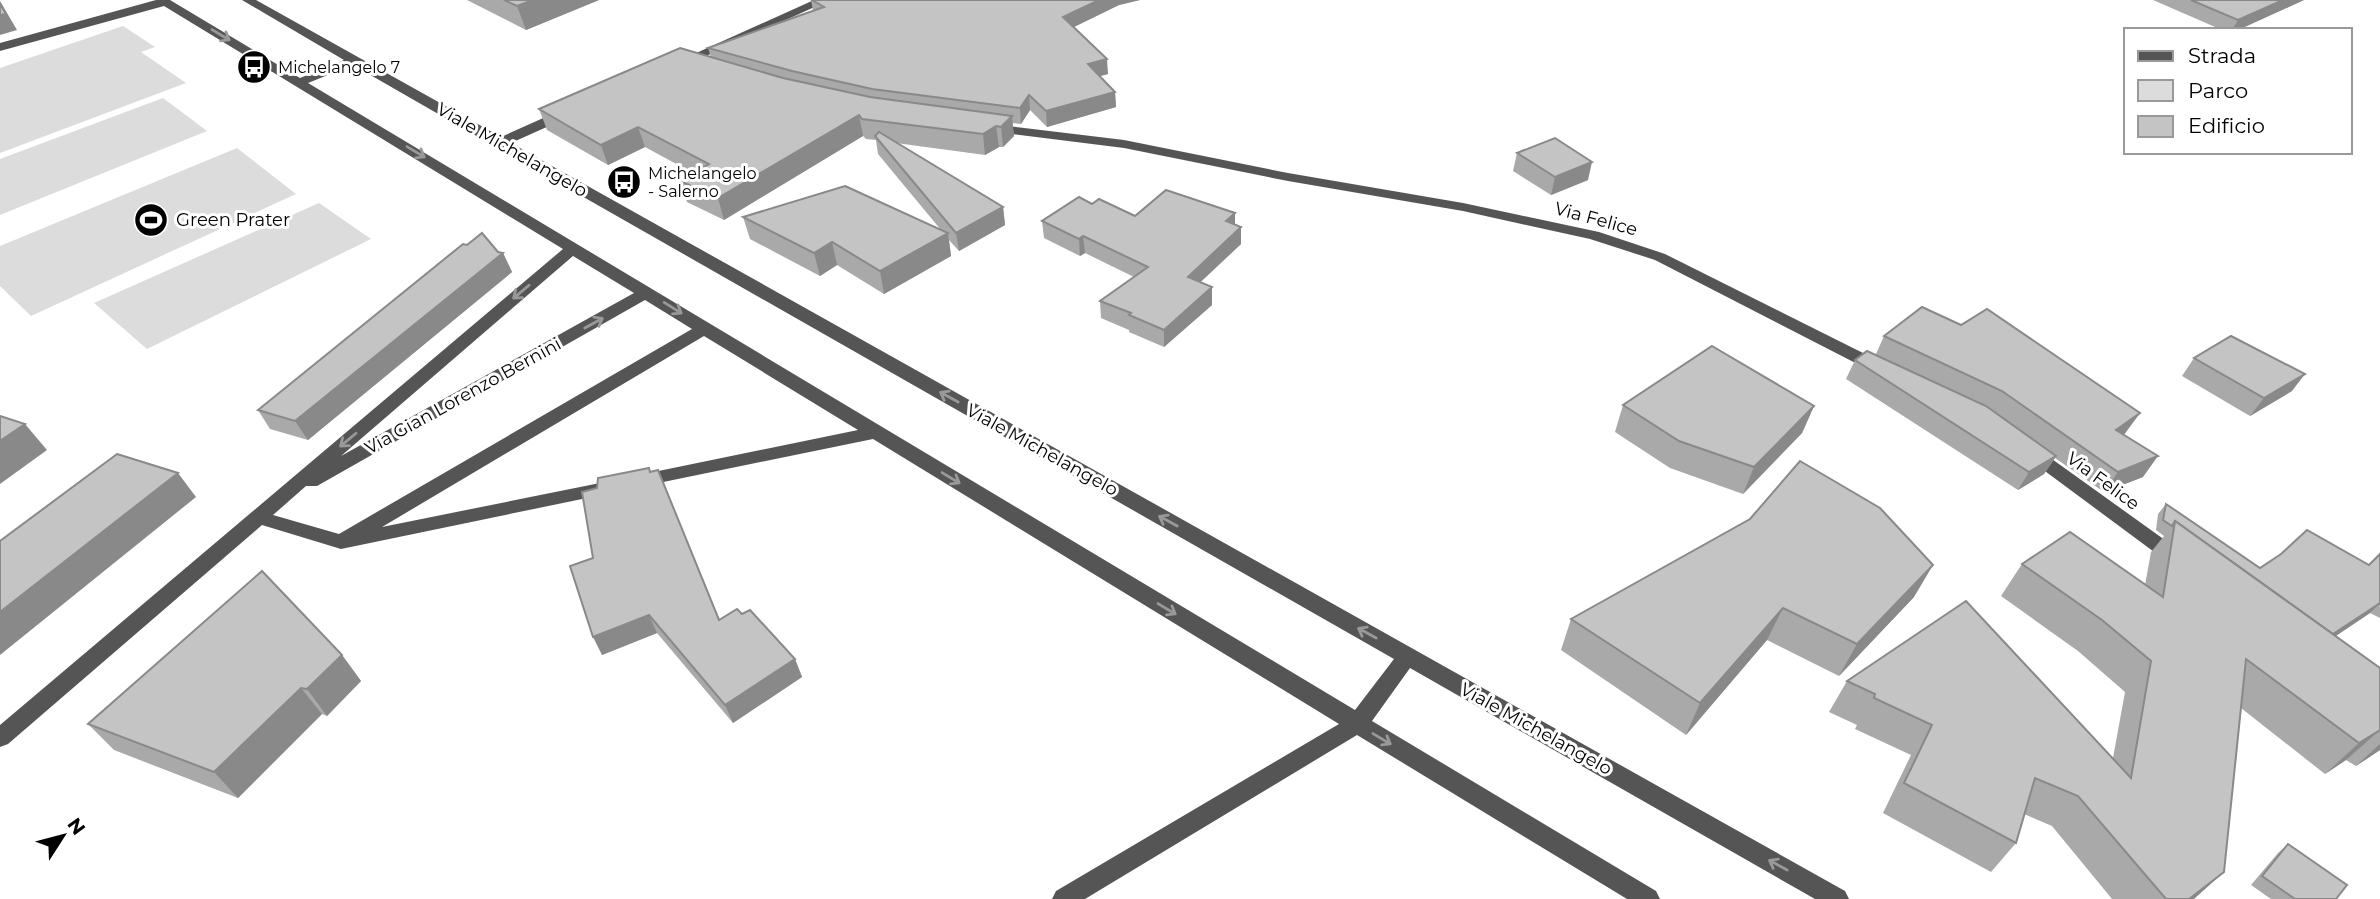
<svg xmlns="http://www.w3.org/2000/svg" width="2380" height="899" font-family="Montserrat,sans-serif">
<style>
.green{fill:#dcdcdc}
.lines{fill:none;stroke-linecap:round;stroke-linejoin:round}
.minor{fill:#555;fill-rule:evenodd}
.wall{fill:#a9a9a9}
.shaded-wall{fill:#898989}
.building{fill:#c4c4c4;stroke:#898989;stroke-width:2}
.oneway{stroke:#999}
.labels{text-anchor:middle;stroke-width:6;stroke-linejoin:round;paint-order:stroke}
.far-poi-label{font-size:16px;fill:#000;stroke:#fff;text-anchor:start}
.street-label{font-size:18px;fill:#000;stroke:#fff}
.poi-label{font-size:18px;fill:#000;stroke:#fff;text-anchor:start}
</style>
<rect width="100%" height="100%" fill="#fff"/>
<g class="green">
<polygon points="123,26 155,47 141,52 186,83 0,153 0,68"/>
<polygon points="163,98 207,131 0,215 0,159"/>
<polygon points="237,148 296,194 31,316 0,286 0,246"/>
<polygon points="319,203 371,239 147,349 94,303"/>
</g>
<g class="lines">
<g class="minor">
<path d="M 156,0 L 170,0 L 300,78 L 344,60 L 242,0 L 256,0 L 501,137 L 559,111 L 569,111 L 569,117 L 511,143 L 1845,891 L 1849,899 L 1815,899 L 1410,668 L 1372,721 L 1656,891 L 1660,899 L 1627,899 L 1357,735 L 1085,899 L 1052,899 L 1056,891 L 1339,724 L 873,439 L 639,487 L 633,486 L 630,481 L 633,476 L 639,475 L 858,430 L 704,336 L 382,527 L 605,482 L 611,483 L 614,488 L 611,493 L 341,549 L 262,525 L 8,744 L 0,747 L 0,725 L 563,249 L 164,6 L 0,51 L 0,43 ZM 353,65 L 494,146 L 1394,659 L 1355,710 L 308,83 ZM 573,256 L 634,293 L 341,456 ZM 645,300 L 692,329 L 339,534 L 273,515 L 306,486 L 317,486 Z"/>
<polygon points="814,0 830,0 684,66 674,63"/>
<polygon points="992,124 1124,140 1288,173 1463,203 1599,232 1665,254 1885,364 1887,368 1885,372 1873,372 1655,260 1590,239 1463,211 1288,181 1124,148 987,131 987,125"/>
<polygon points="2032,447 2038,449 2183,553 2185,558 2183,563 2169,563 2026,457 2023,453"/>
</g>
</g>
<g class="wall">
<polygon points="467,0 599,0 526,30"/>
<polygon points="811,0 1140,0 1119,5 1073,27 1108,74 1100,76 1115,92 1116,107 1047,127 1030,110 1021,124 1012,123 1014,136 1003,147 999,147 985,155 896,143 1003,207 1005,225 959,251 949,240 951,256 884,294 837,265 820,276 750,239 743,217 941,230 878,154 876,140 866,139 863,136 724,220 687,202 680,181 693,173 645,147 608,165 547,130 539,109 711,57 708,48 813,11"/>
<polygon points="2153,0 2304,0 2238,30 2222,30"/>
<polygon points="1517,153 1588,180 1551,195 1513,171"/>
<polygon points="1092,204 1135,216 1235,213 1235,224 1241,244 1200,282 1212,287 1212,305 1164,347 1129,332 1129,330 1101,318 1100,301 1134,277 1085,253 1080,256 1044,238 1042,221"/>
<polygon points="498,252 503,253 512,272 308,440 270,429 258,410"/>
<polygon points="1884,336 2140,413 2124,435 2143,477 2104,492 2055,458 2044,474 2018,490 1846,379 1855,360 1876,354"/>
<polygon points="2194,358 2292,391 2250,416 2182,376"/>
<polygon points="1623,405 1814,406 1802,433 1743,494 1670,468 1615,432"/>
<polygon points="650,472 719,620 742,614 795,659 802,677 733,723 657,633 602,655 593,558"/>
<polygon points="2166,504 2260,568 2369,565 2380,554 2380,618 2370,613 2336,636 2380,668 2380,750 2356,766 2346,760 2325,774 2241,708 2194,899 2112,899 2052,826 2024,814 2016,843 1991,872 1883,813 1911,755 1855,729 1857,725 1829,712 1847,681 2113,758 2125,692 2078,651 2001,596 2022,564 2145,585 2151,552 2164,536 2156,530 2158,514"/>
<polygon points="1914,597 1839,676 1767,640 1686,735 1561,650 1571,619"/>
<polygon points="342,655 361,681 327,716 322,714 238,798 114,750 88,724"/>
<polygon points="2288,844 2336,899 2271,899 2251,885 2278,853"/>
</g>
<g class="shaded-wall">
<polygon points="533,0 599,0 526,30 517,6"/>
<polygon points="1099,0 1140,0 1119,5 1064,32 1063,17"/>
<polygon points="2283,0 2304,0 2238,30 2232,30 2238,20"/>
<polygon points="0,1 17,30 0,35"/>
<polygon points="1107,59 1108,74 1089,79 1088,64"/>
<polygon points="1115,92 1116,107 1047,127 1046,111"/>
<polygon points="1029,95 1030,110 1021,124 1020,108"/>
<polygon points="859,115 863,136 724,220 718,198"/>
<polygon points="1012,116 1014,136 1003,147 1001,127"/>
<polygon points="996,126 999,147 985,155 983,134"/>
<polygon points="638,127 645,147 608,165 601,145"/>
<polygon points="1592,162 1588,180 1551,195 1555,177"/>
<polygon points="1003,207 1005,225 959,251 956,233"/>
<polygon points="1235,213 1235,230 1226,221"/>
<polygon points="1241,227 1241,244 1188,294 1188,277"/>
<polygon points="948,233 951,256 884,294 880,271"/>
<polygon points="1083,236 1085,253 1080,256 1079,239"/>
<polygon points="832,242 837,265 820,276 814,253"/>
<polygon points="503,253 512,272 308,440 295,421"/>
<polygon points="1212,287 1212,305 1164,347 1164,330"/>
<polygon points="2305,374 2292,391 2250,416 2264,398"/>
<polygon points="1814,406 1802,433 1743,494 1754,467"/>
<polygon points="2140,413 2125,433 2102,451 2116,430"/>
<polygon points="25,424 47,450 0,484 0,441"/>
<polygon points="2056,456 2044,474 2018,490 2029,472"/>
<polygon points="2158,456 2143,477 2104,492 2118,472"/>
<polygon points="178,473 196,497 0,655 0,612"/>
<polygon points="1933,565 1914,597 1839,676 1857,644"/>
<polygon points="2380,603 2370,613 2319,647 2329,637"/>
<polygon points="1783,608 1767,640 1686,735 1700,703"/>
<polygon points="649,615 657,633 602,655 593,637"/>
<polygon points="342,655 361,681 327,716 307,689"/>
<polygon points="795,659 802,677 733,723 725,705"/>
<polygon points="301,688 322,714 238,798 214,772"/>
<polygon points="2380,730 2346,760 2325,774 2359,743"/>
<polygon points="2380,744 2380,750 2356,766"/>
<polygon points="2224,872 2194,899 2189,899"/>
</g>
<g class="building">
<polygon points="504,0 533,0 517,6"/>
<polygon points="812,0 1099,0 1063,17 1107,59 1088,64 1115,92 1046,111 1029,95 1020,108 872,89 792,71 708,48 824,7"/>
<polygon points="2191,0 2283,0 2238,20"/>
<polygon points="0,4 6,14 0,15"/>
<polygon points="680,48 783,78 870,97 1012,116 1001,127 996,126 983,134 862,119 859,115 718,198 680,181 709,164 638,127 601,145 539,109"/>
<polygon points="879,132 1003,207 956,233 875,136"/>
<polygon points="1555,138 1592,162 1555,177 1517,153"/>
<polygon points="845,186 948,233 880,271 832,242 814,253 743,217"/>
<polygon points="1166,190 1235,213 1226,221 1241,227 1188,277 1212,287 1164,330 1129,315 1131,313 1100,301 1148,267 1083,236 1079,239 1042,221 1079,197 1092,204 1099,199 1135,216"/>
<polygon points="482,233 498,252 503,253 295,421 258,410 463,244 467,245"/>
<polygon points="1922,307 1961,325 1987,309 2140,413 2116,430 2158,456 2118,472 2002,391 1884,336"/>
<polygon points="2231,336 2305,374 2264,398 2194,358"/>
<polygon points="1712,346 1814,406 1754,467 1679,441 1623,405"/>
<polygon points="1867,351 1986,406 2056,456 2029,472 1855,360"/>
<polygon points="0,416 25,424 0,441"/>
<polygon points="117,454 178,473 0,612 0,541"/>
<polygon points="1800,461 1880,508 1933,565 1857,644 1783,608 1700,703 1571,619 1750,519"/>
<polygon points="649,468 650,472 658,470 719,620 737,609 742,614 750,610 795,659 725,705 649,615 593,637 570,566 593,558 582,492 597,488 598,478"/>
<polygon points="2166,504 2260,568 2281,554 2307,530 2369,565 2380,554 2380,603 2333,634 2175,521 2172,526 2163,520"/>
<polygon points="2175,521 2380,668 2380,730 2359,743 2246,659 2224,872 2189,899 2166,899 2078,796 2035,778 2016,843 1904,783 1932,725 1874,698 1875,694 1847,681 1966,601 2131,778 2151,661 2102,620 2022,564 2070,532 2163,597"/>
<polygon points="262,571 342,655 307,689 301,688 214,772 88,724"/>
<polygon points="2288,844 2347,885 2336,899 2295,899 2262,876"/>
</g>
<defs><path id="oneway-shaft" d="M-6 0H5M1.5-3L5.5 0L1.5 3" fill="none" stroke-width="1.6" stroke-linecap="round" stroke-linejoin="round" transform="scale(1.75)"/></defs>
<g class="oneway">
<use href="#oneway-shaft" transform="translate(221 35) rotate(31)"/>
<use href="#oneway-shaft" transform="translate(416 152) rotate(31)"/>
<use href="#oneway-shaft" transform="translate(521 292) rotate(140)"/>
<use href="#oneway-shaft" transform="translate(673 308) rotate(32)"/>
<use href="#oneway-shaft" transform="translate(594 323) rotate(-29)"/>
<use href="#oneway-shaft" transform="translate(949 397) rotate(-151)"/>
<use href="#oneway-shaft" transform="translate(348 440) rotate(140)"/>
<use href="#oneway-shaft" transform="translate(951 478) rotate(31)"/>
<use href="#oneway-shaft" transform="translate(1168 521) rotate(-151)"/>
<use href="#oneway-shaft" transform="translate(1167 609) rotate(31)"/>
<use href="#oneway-shaft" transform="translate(1367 633) rotate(-151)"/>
<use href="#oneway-shaft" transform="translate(1382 739) rotate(31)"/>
<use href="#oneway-shaft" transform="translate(1778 865) rotate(-151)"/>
</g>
<defs>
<g id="bus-disc" transform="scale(1.75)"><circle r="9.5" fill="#000" stroke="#fff"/><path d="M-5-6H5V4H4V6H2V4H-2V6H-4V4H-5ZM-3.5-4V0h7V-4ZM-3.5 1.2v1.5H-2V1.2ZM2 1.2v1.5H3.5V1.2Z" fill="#fff"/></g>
<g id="stadium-disc" transform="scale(1.75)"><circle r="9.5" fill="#000" stroke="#fff"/><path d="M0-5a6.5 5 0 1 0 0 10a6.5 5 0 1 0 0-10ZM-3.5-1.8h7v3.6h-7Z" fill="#fff"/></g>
</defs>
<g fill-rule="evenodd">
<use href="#bus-disc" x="254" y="67"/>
<use href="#bus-disc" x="624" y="182"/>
<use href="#stadium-disc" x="151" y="220"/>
</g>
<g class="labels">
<g class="far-poi-label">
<text x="278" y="73">Michelangelo 7</text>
<text x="648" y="179">Michelangelo<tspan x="648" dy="18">- Salerno</tspan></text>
</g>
<g class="street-label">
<text transform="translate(512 150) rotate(30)" y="6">Viale Michelangelo</text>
<text transform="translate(1596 219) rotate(15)" y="6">Via Felice</text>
<text transform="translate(463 396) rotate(-29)" y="6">Via Gian Lorenzo Bernini</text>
<text transform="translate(1042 450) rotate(29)" y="6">Viale Michelangelo</text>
<text transform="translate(2103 481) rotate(36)" y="6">Via Felice</text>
<text transform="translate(1536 729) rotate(29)" y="6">Viale Michelangelo</text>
</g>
<g class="poi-label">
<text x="176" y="226">Green Prater</text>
</g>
</g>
<rect x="2124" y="28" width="228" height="126" fill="#ffffff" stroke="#999999" stroke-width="2"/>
<rect x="2138" y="51" width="35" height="10" fill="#555555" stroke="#999999" stroke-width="2"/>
<text x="2188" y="63" font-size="21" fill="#000000">Strada</text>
<rect x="2138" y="80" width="35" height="21" fill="#dcdcdc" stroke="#999999" stroke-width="2"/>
<text x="2188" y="98" font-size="21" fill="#000000">Parco</text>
<rect x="2138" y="116" width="35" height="21" fill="#c4c4c4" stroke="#999999" stroke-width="2"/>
<text x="2188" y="133" font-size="21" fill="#000000">Edificio</text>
<g transform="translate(63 836) rotate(54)" stroke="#ffffff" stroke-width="5" paint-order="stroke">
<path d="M0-5L12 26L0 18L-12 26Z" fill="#000000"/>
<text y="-10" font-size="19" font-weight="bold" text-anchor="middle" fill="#000000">N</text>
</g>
</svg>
